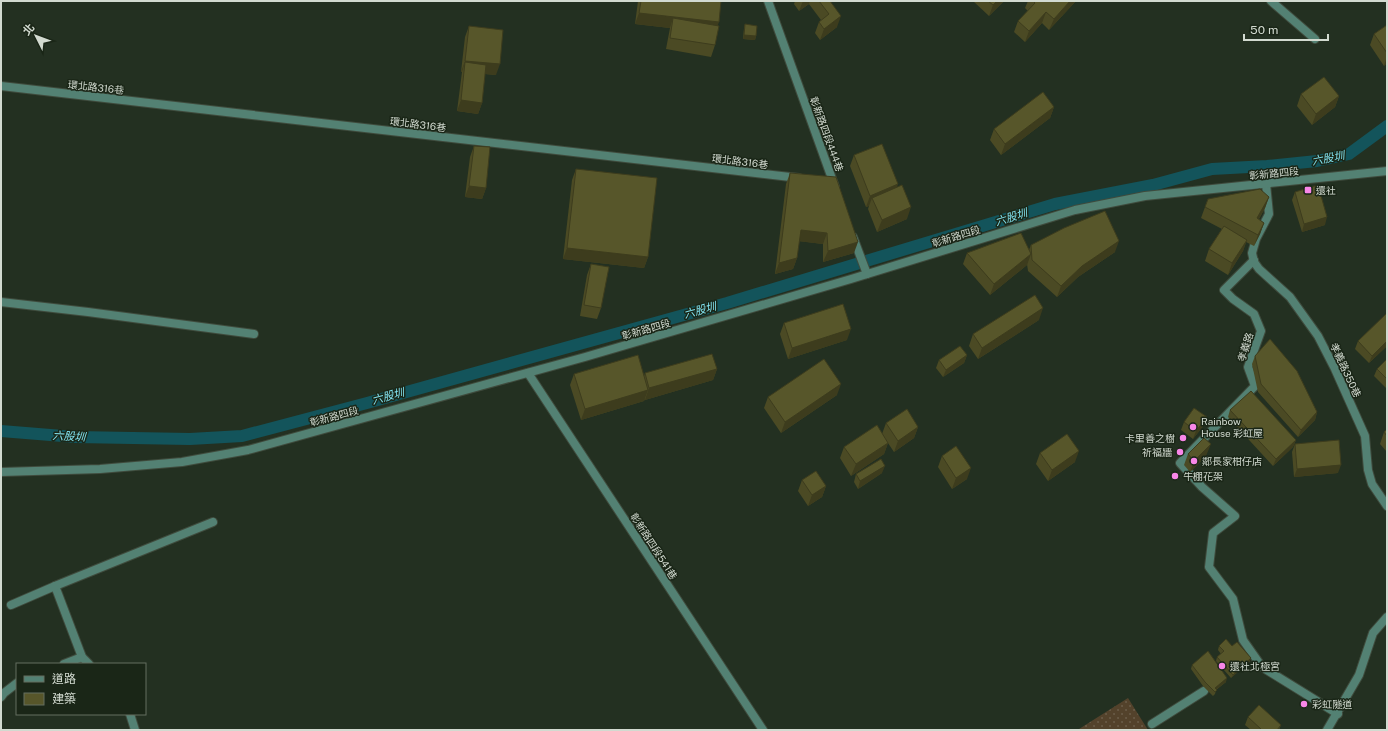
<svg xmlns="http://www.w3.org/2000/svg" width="1388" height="731" font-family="'Public Sans','Noto Sans TC',sans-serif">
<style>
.park{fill:url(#park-dots)}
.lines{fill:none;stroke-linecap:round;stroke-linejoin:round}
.canal{stroke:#13545b;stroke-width:12}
.pedestrian-casing{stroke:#3f4b3d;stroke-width:10}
.minor-casing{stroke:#3f4b3d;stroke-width:10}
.tertiary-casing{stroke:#3f4b3d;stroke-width:10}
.pedestrian{stroke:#538173;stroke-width:8}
.minor{stroke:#538173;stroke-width:8}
.tertiary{stroke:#538173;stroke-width:8}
.wall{fill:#4b4a24}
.shaded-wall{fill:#3d3c1d}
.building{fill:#57562a;stroke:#3d3c1d}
.poi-dot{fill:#f987e8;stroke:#1a2617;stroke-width:1.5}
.labels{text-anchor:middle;stroke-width:3;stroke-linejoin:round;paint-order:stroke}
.street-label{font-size:10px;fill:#d2dad0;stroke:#1a2617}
.poi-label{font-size:10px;fill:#d2dad0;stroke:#1a2617;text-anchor:start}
.water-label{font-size:11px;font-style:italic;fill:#81e1ee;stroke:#1a2617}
</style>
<defs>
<pattern id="park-dots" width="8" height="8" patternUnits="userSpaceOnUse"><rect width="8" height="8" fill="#53422b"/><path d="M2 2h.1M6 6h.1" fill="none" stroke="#6b5d49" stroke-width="1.8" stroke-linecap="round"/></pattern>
</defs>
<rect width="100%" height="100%" fill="#233021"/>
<polygon class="park" points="1128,698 1148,730 1077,730 1079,729"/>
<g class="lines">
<polyline class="canal" points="1,431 75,437 190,439 242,436 367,403 727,303 1055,204 1153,185 1212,169 1267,166 1317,161 1349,154 1387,126"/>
<g class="pedestrian-casing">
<polyline id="pedestrian" points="1152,724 1204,691"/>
</g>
<g class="minor-casing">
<g id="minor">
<polyline points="768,1 835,187"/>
<polyline points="1271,1 1315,39"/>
<polyline points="1,86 799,178"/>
<polyline points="1266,184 1269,214 1256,239 1252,253 1254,262 1259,269 1290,297 1318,336 1335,369 1365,436 1368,470 1372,484 1387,506"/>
<polyline points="853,237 867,274"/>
<polyline points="1254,260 1224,290 1233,299 1254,314 1261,331 1248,367 1255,386 1180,463 1202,487 1235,516 1213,533 1209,567 1233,599 1243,640 1262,667 1338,714"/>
<polyline points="1,302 88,312 254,334"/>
<polyline points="528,373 763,730"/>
<polyline points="55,586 82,657 89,664"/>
<polyline points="11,605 55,586 213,522"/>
<polyline points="64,664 82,657"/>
<polyline points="1,697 4,693 17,683"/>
<polyline points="130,714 135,730"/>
<polyline points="1327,730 1359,675 1373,633 1387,617"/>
</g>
</g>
<g class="tertiary-casing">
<polyline id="tertiary" points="1,472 100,469 182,462 248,450 585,357 851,279 1075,210 1145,196 1387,171"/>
</g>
<use href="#pedestrian" class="pedestrian"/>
<use href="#minor" class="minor"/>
<use href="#tertiary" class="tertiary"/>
</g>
<g class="wall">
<polygon points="638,1 721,1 717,26 715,45 711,57 666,49 670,28 635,24"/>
<polygon points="795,1 830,1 837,27 820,40 815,33 819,22 821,20 809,4 799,11 794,4"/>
<polygon points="973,1 1004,1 989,16"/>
<polygon points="1028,1 1076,1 1049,30 1042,23 1025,42 1014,32 1018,21 1028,11 1025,8"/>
<polygon points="745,24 756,36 755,40 743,39 744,28"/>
<polygon points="1387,25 1387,63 1384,66 1370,45 1374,34"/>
<polygon points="469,26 496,75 485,74 482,103 478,114 457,111 462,72 461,72 465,37"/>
<polygon points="1301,94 1339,96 1335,107 1312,125 1297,106"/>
<polygon points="1054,107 1050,118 1001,155 990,140 994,129"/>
<polygon points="474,146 486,188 482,199 465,197 470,157"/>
<polygon points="854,155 897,187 907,219 877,232 868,209 869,206 866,207 850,166"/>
<polygon points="576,169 648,257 644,268 563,259 572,180"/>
<polygon points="790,173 854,253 823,262 823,244 799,241 797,258 793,269 775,274 786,184"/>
<polygon points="1295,192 1325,225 1302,232 1292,200"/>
<polygon points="1269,197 1265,208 1259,219 1264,223 1260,234 1254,246 1246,242 1243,251 1228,275 1205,261 1209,249 1222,229 1201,218 1205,207"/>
<polygon points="1031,245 1115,252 1078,277 1057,297 1028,271 1027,264 1027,265 990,295 963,264 967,253 1029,250"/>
<polygon points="591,264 601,308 597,319 580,316 587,275"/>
<polygon points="1039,320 978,359 969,346 973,334"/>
<polygon points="784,323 847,340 788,359 780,334"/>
<polygon points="1358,341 1387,346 1369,363 1355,349"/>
<polygon points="967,355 964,363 943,377 936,368 939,360"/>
<polygon points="1255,356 1317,412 1315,420 1298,437 1258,392 1252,364"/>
<polygon points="1387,359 1387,389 1374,376 1377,369"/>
<polygon points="717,369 713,380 645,400 645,399 644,401 581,420 570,385 574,374 644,376 645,373"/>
<polygon points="837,395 781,433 764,408 768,397"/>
<polygon points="1230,410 1296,440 1293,447 1273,466 1228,417"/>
<polygon points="1207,417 1204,425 1193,439 1181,430 1184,422"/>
<polygon points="886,423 918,427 914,438 894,452 888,443 884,454 851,476 840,458 844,447 882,434"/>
<polygon points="1384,432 1387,436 1387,452 1380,444"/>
<polygon points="1295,444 1338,473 1294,477 1292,452"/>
<polygon points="1040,453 1075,462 1048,481 1036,464"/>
<polygon points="1188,454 1206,456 1190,472 1184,465"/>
<polygon points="942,456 967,479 952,489 938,467"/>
<polygon points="882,473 858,489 854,482 856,474"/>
<polygon points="802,480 826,486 822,497 808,506 798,491"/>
<polygon points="1219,646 1232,646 1250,661 1231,678 1216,661 1217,657 1221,654 1218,650"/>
<polygon points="1192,665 1226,682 1216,690 1215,694 1213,696 1203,686 1191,669"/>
<polygon points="1248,717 1281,725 1279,730 1251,730 1245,725"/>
</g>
<g class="shaded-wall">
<polygon points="803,1 810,1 809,4 799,11"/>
<polygon points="997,1 1004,1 989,16 993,5"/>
<polygon points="1070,1 1076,1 1049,30 1054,19"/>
<polygon points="1046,12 1042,23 1025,42 1029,31"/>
<polygon points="639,13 719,22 715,33 673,18 670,28 635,24"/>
<polygon points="841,16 837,27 820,40 824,29"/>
<polygon points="744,35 756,36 755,40 743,39"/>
<polygon points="1387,56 1387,63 1384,66"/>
<polygon points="465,61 500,64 496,75 464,72 465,62 462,72 461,72"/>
<polygon points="1339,96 1335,107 1312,125 1316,114"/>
<polygon points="461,100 482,103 478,114 457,111"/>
<polygon points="1054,107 1050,118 1001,155 1005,144"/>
<polygon points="898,184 894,196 872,198 869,206 866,207 870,196"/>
<polygon points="469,186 486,188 482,199 465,197"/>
<polygon points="1269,197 1265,208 1253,229 1257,218"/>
<polygon points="911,207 907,219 877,232 882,220"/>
<polygon points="1327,217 1325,225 1302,232 1304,224"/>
<polygon points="1264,223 1260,234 1254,246 1258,235"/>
<polygon points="801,230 827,233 823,244 797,241"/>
<polygon points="1247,240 1243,251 1228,275 1232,263"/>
<polygon points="1119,241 1115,252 1078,277 1057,297 1061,286 1082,266"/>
<polygon points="858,242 854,253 823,262 828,251"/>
<polygon points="567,248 648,257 644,268 563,259"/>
<polygon points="1031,254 1027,265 990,295 994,284"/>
<polygon points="797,258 793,269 775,274 779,263"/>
<polygon points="1043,308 1039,320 978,359 982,348"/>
<polygon points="851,329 847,340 788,359 792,348"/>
<polygon points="1387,341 1387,346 1369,363 1372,356"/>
<polygon points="967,355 964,363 943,377 946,370"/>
<polygon points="717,369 713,380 645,400 649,388"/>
<polygon points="841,384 837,395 781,433 785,422"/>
<polygon points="648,390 644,401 581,420 585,409"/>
<polygon points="1317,412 1315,420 1298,437 1301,430"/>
<polygon points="1207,417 1204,425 1193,439 1196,431"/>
<polygon points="918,427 914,438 894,452 898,441"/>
<polygon points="1296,440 1293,447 1273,466 1276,459"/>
<polygon points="888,443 884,454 851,476 856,464"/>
<polygon points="1211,444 1206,456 1190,472 1194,461"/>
<polygon points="1079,451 1075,462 1048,481 1052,470"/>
<polygon points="1341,465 1338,473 1294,477 1297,469"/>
<polygon points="885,466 882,473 858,489 860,481"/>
<polygon points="971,468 967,479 952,489 956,478"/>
<polygon points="826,486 822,497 808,506 812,495"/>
<polygon points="1251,658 1250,661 1231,678 1233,675"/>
<polygon points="1227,678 1226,682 1214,691 1215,688"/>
</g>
<g class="building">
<polygon points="641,1 721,1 719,22 639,13"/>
<polygon points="819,1 830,1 841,16 824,29 819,22 829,14"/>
<polygon points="988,1 997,1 993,5"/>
<polygon points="1033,1 1070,1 1054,19 1046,12 1029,31 1018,21 1035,3"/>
<polygon points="673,18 719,26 715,45 670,38"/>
<polygon points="745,24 757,26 756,36 744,35"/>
<polygon points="1387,25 1387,53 1374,34"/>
<polygon points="469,26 503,30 500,64 465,61"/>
<polygon points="465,62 486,65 482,103 461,100"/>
<polygon points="1324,77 1339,96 1316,114 1301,94"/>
<polygon points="1043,92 1054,107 1005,144 994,129"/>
<polygon points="882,144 898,184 870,196 854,155"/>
<polygon points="474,146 490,147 486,188 469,186"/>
<polygon points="576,169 657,178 648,257 567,248"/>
<polygon points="790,173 836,177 858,242 828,251 827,233 801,230 797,258 779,263"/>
<polygon points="902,185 911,207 882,220 872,198"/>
<polygon points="1318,185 1327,217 1304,224 1295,192"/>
<polygon points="1260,189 1269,197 1257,218 1264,223 1258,235 1205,207 1208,199"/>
<polygon points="1105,211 1119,241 1082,266 1061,286 1032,260 1031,245 1064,228"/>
<polygon points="1224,226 1247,240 1232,263 1209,249"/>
<polygon points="1021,233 1031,254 994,284 967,253"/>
<polygon points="591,264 609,267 601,308 584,305"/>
<polygon points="1035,295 1043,308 982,348 973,334"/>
<polygon points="843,304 851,329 792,348 784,323"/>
<polygon points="1387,313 1387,341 1372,356 1358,341"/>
<polygon points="1270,339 1297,371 1317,412 1301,430 1261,384 1255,356"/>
<polygon points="960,346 967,355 946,370 939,360"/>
<polygon points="712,354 717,369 649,388 645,373"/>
<polygon points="638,355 648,390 585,409 574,374"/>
<polygon points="824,359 841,384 785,422 768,397"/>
<polygon points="1387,359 1387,379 1377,369"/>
<polygon points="1251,391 1296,440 1276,459 1230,410"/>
<polygon points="1194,408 1207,417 1196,431 1184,422"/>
<polygon points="907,409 918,427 898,441 886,423"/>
<polygon points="877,425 888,443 856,464 844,447"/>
<polygon points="1387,429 1387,436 1384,432"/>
<polygon points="1067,434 1079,451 1052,470 1040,453"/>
<polygon points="1204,438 1211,444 1194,461 1188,454"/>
<polygon points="1339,440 1341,465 1297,469 1295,444"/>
<polygon points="956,446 971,468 956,478 942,456"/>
<polygon points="881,459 885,466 860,481 856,474"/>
<polygon points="816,471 826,486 812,495 802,480"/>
<polygon points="1226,639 1232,646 1237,642 1251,658 1233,675 1217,657 1224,651 1219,646"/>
<polygon points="1208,651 1227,678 1215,688 1217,690 1215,692 1205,682 1192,665"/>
<polygon points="1259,705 1281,725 1277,730 1262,730 1248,717"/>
</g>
<g class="poi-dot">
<rect x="1304" y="186" width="8" height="8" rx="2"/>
<circle cx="1193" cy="427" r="4"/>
<circle cx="1183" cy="438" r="4"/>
<circle cx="1180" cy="452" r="4"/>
<circle cx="1194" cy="461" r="4"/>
<circle cx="1175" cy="476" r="4"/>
<circle cx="1222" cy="666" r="4"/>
<circle cx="1304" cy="704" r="4"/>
</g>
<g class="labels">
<g class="street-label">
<text transform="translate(96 87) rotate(6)" y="4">環北路316巷</text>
<text transform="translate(418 124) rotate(7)" y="4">環北路316巷</text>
<text transform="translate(827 134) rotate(70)" y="4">彰新路四段444巷</text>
<text transform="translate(740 161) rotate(7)" y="4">環北路316巷</text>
<text transform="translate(1274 173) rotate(-6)" y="4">彰新路四段</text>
<text transform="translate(956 236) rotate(-17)" y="4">彰新路四段</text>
<text transform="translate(646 329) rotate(-16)" y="4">彰新路四段</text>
<text transform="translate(1245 347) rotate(-72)" y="4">孝義路</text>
<text transform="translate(1346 370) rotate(65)" y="4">孝義路350巷</text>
<text transform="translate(334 416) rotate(-15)" y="4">彰新路四段</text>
<text transform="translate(654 546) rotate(57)" y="4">彰新路四段541巷</text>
</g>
<g class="poi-label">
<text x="1316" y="194">還社</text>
<text x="1201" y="425">Rainbow<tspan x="1201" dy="12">House 彩虹屋</tspan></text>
<text x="1175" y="442" text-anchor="end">卡里善之樹</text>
<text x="1172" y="456" text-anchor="end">祈福牆</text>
<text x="1202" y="465">鄰長家柑仔店</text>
<text x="1183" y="480">牛棚花架</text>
<text x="1230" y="670">還社北極宮</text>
<text x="1312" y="708">彩虹隧道</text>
</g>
<g class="water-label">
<text transform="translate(1328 158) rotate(-11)" y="4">六股圳</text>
<text transform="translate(1011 217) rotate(-17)" y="4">六股圳</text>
<text transform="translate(700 310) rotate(-15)" y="4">六股圳</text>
<text transform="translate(388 396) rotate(-15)" y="4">六股圳</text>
<text transform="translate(69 436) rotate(3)" y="4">六股圳</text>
</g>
</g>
<rect width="1388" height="731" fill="none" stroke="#d2dad0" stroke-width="4"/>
<rect x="16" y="663" width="130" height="52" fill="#1a2617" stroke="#646e61"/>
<rect x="24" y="676" width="20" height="6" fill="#538173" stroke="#646e61"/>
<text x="52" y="683" font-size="12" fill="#d2dad0">道路</text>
<rect x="24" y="693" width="20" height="12" fill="#57562a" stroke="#646e61"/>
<text x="52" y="703" font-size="12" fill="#d2dad0">建築</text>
<g transform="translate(36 36) rotate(312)" stroke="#1a2617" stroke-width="3" paint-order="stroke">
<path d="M0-3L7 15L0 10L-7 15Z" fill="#d2dad0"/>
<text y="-6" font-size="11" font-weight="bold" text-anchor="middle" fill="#d2dad0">北</text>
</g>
<path d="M1244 34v6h84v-6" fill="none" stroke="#d2dad0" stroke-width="2"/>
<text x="1250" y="34" font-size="12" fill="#d2dad0" stroke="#1a2617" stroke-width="3" paint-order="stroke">50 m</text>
</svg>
